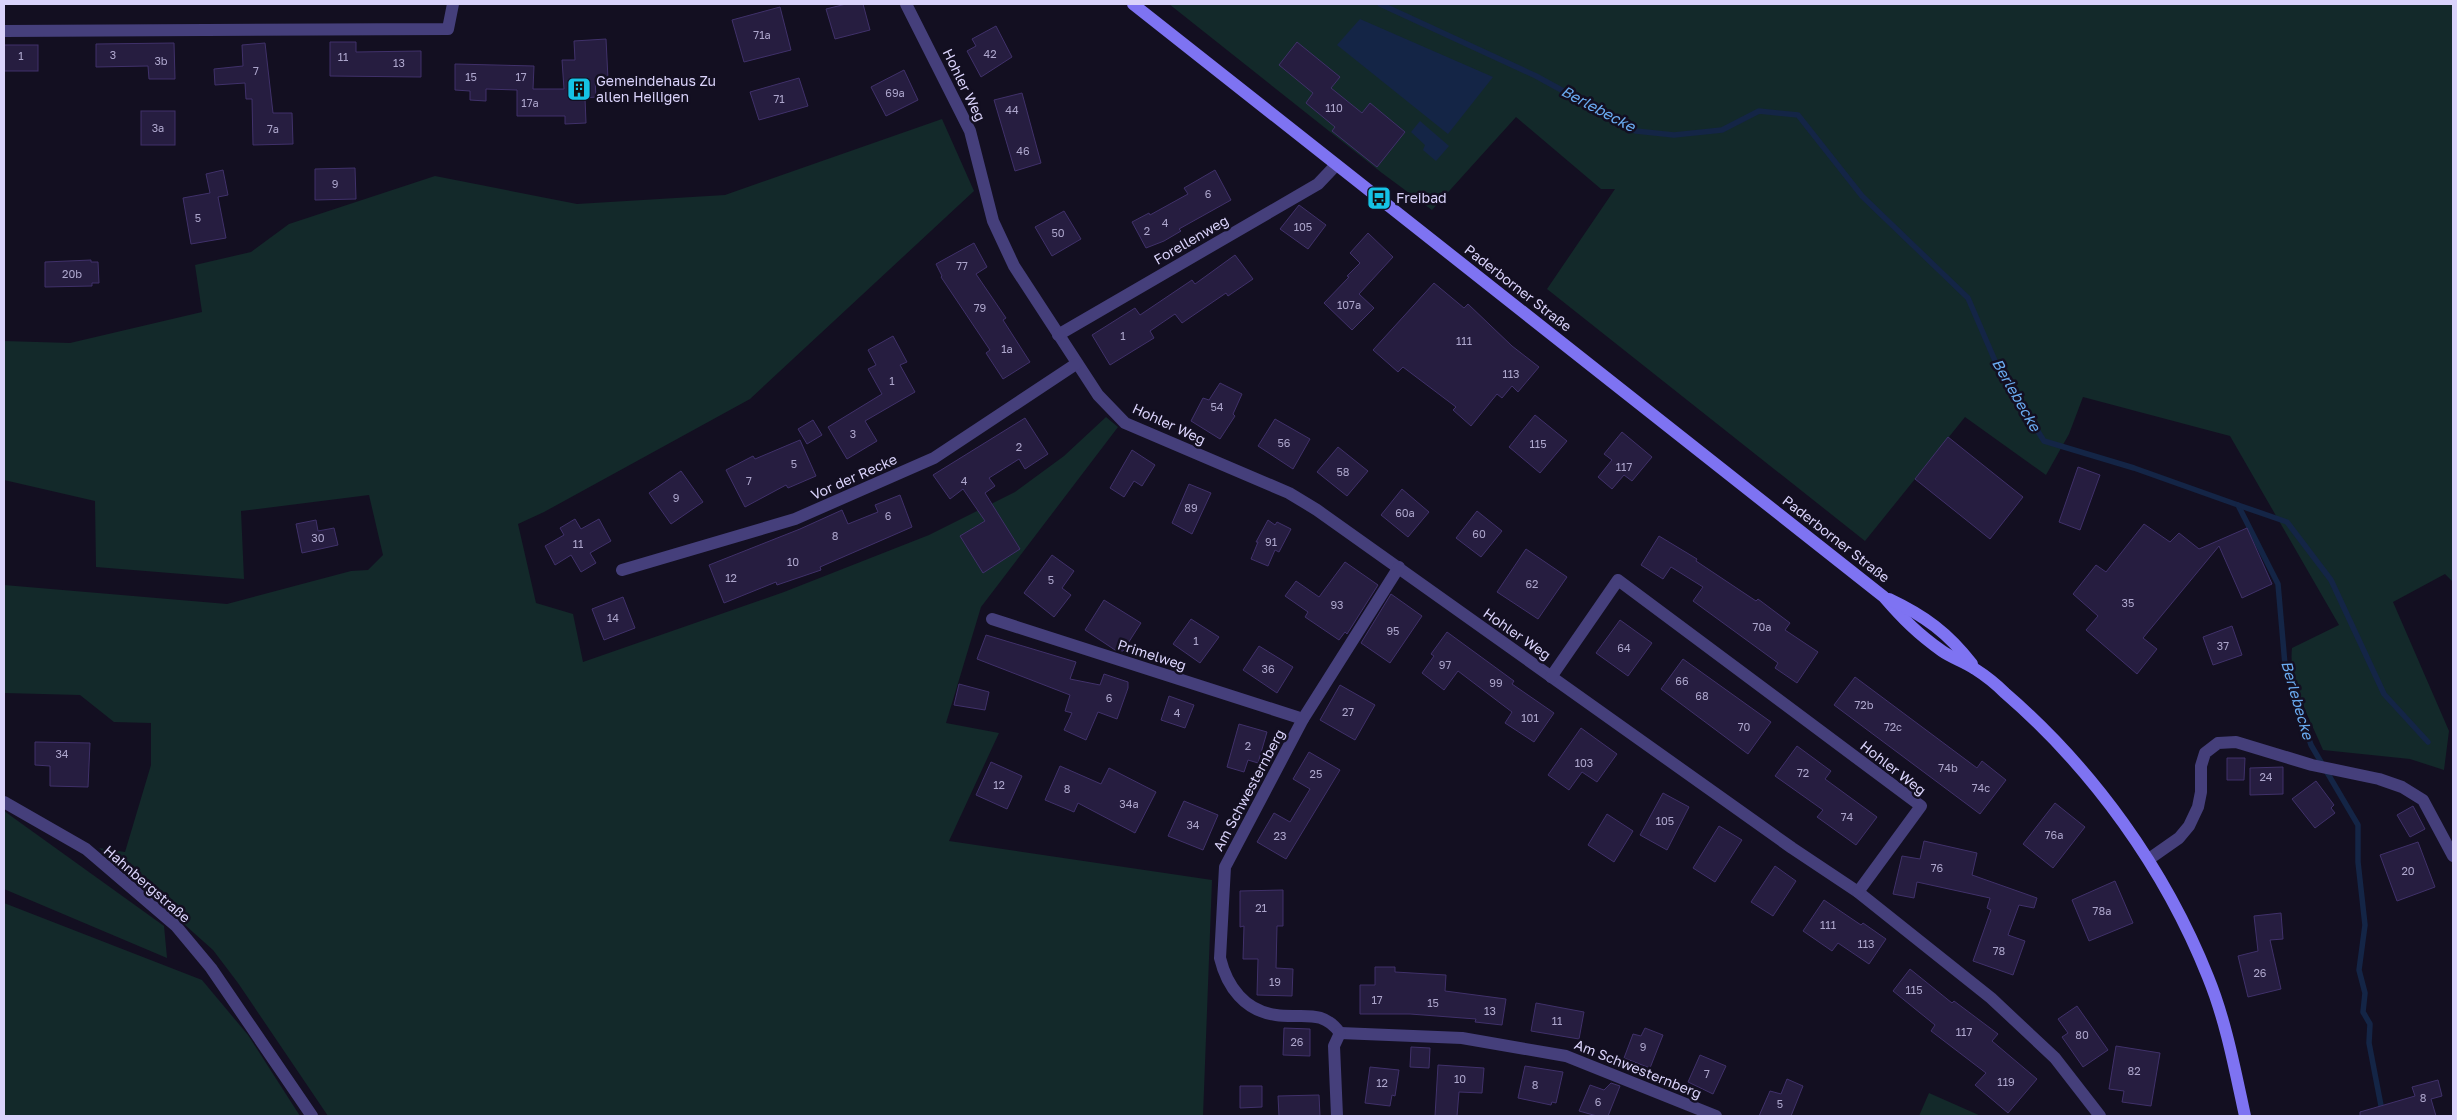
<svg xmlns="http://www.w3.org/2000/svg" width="2457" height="1120" font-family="'Golos Text',sans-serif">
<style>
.green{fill:#13292a}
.water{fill:#142546}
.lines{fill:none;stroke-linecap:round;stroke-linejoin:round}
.stream{stroke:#142546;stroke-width:5.5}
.building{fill:#261d40;stroke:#40316a}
.street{stroke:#453f7b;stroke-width:12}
.secondary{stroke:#7e73f2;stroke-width:12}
.labels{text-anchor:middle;stroke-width:5;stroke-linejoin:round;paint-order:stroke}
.number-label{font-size:11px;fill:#ada6cc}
.poi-label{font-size:14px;fill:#dad3fb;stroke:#130f21;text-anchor:start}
.street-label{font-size:14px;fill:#dad3fb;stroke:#130f21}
.water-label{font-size:15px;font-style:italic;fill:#6aabf1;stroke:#130f21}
</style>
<rect width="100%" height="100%" fill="#130f21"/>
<g class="green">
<path d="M 1169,4 L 2453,4 L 2453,582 L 2445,574 L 2393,602 L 2449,731 L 2444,770 L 2410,759 L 2323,750 C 2310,718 2288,683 2292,648 L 2339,625 L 2230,436 L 2083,397 L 2069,434 L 2046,475 L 1965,417 L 1865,541 L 1547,289 L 1615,189 L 1601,189 L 1516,117 L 1432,210 L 1382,173 Z"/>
<polygon points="942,119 974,191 750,399 544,512 518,524 536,603 573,614 583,662 784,592 929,535 1015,492 1064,456 1106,417 1118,427 981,607 946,723 999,733 949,841 1212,880 1203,1116 328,1116 238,983 213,950 99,848 125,852 151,765 151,723 114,722 80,695 4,693 4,585 227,604 351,571 368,570 383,555 369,495 241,511 244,579 96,567 95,501 4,480 4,341 70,343 202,312 195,265 251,252 289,224 435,176 577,204 725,195"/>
<polygon points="4,811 164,926 167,958 4,889"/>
<polygon points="4,903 202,980 248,1035 300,1116 4,1116"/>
<polygon points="1929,1093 1981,1116 1982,1116 1919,1116"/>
</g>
<g class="water">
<polygon points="1360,19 1493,77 1448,134 1337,45"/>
<polygon points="1420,121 1449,146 1436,161 1423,150 1425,145 1411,132"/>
</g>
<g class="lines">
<g class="stream">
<polyline points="1380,4 1536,76 1636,131 1674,135 1722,130 1759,111 1798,115 1862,196 1968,298 1999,370 2044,441 2134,468 2238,505 2278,584 2285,665 2311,745 2358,825 2358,862 2365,925 2359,970 2365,993 2363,1012 2370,1024 2369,1043 2383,1116"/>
<polyline points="2238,505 2287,522 2331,580 2384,694 2428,742"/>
</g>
</g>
<g class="building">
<polygon points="846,4 863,4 870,30 835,39 826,9"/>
<polygon points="780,7 791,50 744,62 732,20"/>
<polygon points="996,26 1012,57 981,77 967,51 976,46 972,39"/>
<polygon points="606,39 608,79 595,80 596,97 585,98 586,123 565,124 565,116 517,116 517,90 486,89 486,101 470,100 470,91 455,90 455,64 534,66 533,89 564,89 562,60 575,60 574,41"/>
<polygon points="330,42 356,42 356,52 421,51 421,77 330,76"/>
<polygon points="1297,42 1340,77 1331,88 1362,113 1370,103 1405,132 1377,167 1332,131 1335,127 1306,103 1313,93 1279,65"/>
<polygon points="174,43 175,79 149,79 148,66 96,67 96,44"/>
<polygon points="265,43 273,113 292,113 293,144 253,145 252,99 246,99 245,83 215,85 214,69 243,66 242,45"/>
<rect x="4" y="45" width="34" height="26"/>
<polygon points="904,70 918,100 886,116 871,87"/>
<polygon points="799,78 808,106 759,120 750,92"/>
<polygon points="1022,93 1041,163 1015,171 994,100"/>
<rect x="141" y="111" width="34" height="34"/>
<polygon points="355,168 356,199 315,200 315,169"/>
<polygon points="223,170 228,195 218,197 226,238 191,244 183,198 210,193 206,174"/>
<polygon points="1215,170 1231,200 1179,229 1181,231 1164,241 1146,248 1132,222 1149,213 1150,215 1188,194 1184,188"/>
<polygon points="1299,205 1326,225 1308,249 1280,229"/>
<polygon points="1064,211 1081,239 1052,256 1035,227"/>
<polygon points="1368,233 1393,257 1359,294 1374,308 1352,330 1324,303 1349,277 1347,276 1360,263 1350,253"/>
<polygon points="974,243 987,267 976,274 1006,318 1003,320 1030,362 1003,379 986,353 990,350 941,277 942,276 936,264"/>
<polygon points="1235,255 1253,279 1228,296 1226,293 1182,323 1175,314 1150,331 1154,338 1110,365 1092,335 1135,308 1140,315 1192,280 1195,284"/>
<polygon points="91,260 91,262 98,262 99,283 92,283 92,286 45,287 45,262"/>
<polygon points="1434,283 1464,308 1468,304 1512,346 1539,367 1518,392 1512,386 1502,398 1497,394 1471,426 1453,410 1456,407 1403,367 1398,372 1373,350"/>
<polygon points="893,336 907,362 900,365 915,392 865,421 877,441 847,459 828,427 882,394 868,369 876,365 868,350"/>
<polygon points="1220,383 1242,394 1233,414 1235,416 1220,439 1191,421 1203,398 1209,400"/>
<polygon points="1535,415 1567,441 1540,473 1509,447"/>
<polygon points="1025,418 1048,454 1025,469 1019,459 989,478 995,486 985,493 1020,549 983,573 960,536 985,521 963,489 950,499 933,475"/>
<polygon points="1275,419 1310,439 1293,469 1258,446"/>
<polygon points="813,420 822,435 807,444 798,429"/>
<polygon points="1622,432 1652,457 1632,481 1624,475 1612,489 1598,477 1612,460 1604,454"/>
<polygon points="1948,437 2023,497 1990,539 1915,479"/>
<polygon points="800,440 816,476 788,488 786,485 745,507 726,470 753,456 755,459"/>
<polygon points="1338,447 1368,471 1347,496 1317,472"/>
<polygon points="1132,450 1155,465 1142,486 1134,481 1124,497 1110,488"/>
<polygon points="2078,467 2100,475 2080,530 2059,522"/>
<polygon points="681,471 703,502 671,524 649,493"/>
<polygon points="1189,484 1211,493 1192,534 1172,523"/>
<polygon points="1402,489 1429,512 1408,537 1381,515"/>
<polygon points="900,495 912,527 820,567 821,570 777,585 776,582 724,603 709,565 800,529 842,510 848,524 878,512 875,505"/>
<polygon points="1477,511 1502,531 1481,557 1456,538"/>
<polygon points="575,519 581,529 599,519 611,541 590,553 596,563 581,572 571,555 555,565 545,546 564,535 560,528"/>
<polygon points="316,520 318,531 334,528 338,545 302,553 296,524"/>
<polygon points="1268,520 1275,525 1277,522 1291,529 1279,552 1275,550 1268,566 1251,559 1258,542 1256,542"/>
<polygon points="2144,524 2170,542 2179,533 2199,549 2247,528 2272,584 2242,598 2219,546 2143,638 2157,649 2137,674 2086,630 2098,616 2073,594 2096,565 2106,572"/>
<polygon points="1659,536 1697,559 1696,561 1756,601 1758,599 1790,623 1785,630 1818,652 1797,683 1775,668 1778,663 1693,601 1703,587 1671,567 1663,579 1641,565"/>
<polygon points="1526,549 1567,577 1538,619 1497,592"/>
<polygon points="1052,555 1074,571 1062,588 1071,595 1054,617 1024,593"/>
<polygon points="1345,562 1378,585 1347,634 1345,632 1339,640 1305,617 1308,612 1285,596 1296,581 1319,597"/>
<polygon points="1391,594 1422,616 1390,663 1361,643"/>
<polygon points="623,597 635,628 604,640 592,609"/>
<polygon points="1104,600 1141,623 1123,651 1115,650 1085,630"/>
<polygon points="1191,619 1219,637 1200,663 1173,644"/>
<polygon points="1620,620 1652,643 1628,676 1596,653"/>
<polygon points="2232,626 2242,655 2213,665 2203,637"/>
<polygon points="1447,632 1514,681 1512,684 1554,713 1534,742 1505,723 1512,712 1458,671 1444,690 1422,673 1434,656 1431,654"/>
<polygon points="986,635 1076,662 1070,679 1100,685 1104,674 1128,682 1128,688 1117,719 1098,712 1086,740 1064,730 1072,713 1065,711 1070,695 977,659"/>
<polygon points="1259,646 1293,667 1277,693 1243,670"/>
<polygon points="1683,659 1771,722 1748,754 1661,689"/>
<polygon points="1855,677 1977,768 1982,761 2006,780 1980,814 1834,705"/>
<polygon points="959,684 989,692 985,710 954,705"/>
<polygon points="1340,685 1375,705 1355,740 1320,720"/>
<polygon points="1169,696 1194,705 1185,728 1161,720"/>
<polygon points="1239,724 1267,732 1258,763 1248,760 1244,772 1227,767"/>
<polygon points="1581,728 1617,754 1597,782 1582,772 1569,790 1548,775"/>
<polygon points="35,742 90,743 88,787 50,786 50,766 35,765"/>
<polygon points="1797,746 1831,771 1825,779 1877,817 1856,845 1817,817 1823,810 1775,776"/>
<polygon points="1309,752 1340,770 1286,859 1257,842 1274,813 1290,822 1310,789 1293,779"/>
<polygon points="2227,758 2245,758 2244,780 2227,780"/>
<polygon points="991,762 1022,776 1007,809 976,795"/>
<polygon points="1060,766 1101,784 1109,768 1156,792 1135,833 1078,803 1074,812 1045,800"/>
<polygon points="2283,767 2283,794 2250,795 2250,768"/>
<polygon points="2316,781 2334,805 2331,808 2335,813 2315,828 2292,799"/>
<polygon points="1663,793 1689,807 1667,850 1640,835"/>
<polygon points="1184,801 1218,815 1203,850 1168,836"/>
<polygon points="2055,803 2085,827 2053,868 2023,844"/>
<polygon points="2413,806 2425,829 2410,837 2397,815"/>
<polygon points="1607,814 1633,831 1614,862 1588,845"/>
<polygon points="1719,826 1742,840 1715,882 1693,868"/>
<polygon points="1924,841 1977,853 1972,875 2037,898 2034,908 2019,905 2008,935 2025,941 2013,975 1973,961 1991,910 1987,908 1990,898 1917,882 1914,898 1893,894 1902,856 1920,859"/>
<polygon points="2418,842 2435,887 2397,901 2380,855"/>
<polygon points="1775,866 1796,881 1773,916 1751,902"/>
<polygon points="2115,881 2133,923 2089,941 2072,900"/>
<polygon points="1283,890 1283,926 1277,926 1276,968 1293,969 1292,996 1257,995 1258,959 1243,959 1244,926 1240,927 1240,891"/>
<polygon points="1824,900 1861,925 1863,923 1886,939 1869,964 1838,943 1832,951 1803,931"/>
<polygon points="2281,913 2283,939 2270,940 2281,989 2248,997 2238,956 2258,951 2254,916"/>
<polygon points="1375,967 1395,967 1395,972 1446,975 1445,991 1506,999 1502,1025 1475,1022 1476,1019 1410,1014 1360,1014 1360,985 1375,985"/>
<polygon points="1910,969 1952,1003 1954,1001 1998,1034 1992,1041 2037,1079 2008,1113 1975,1085 1986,1073 1931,1031 1935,1025 1893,991"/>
<polygon points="1536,1003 1584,1012 1579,1039 1531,1031"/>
<polygon points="2077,1006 2108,1050 2083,1067 2062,1037 2068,1033 2058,1019"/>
<polygon points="1284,1028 1310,1029 1310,1056 1283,1055"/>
<polygon points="1645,1028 1663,1035 1650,1068 1624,1058 1633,1034 1641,1036"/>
<polygon points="2116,1046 2160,1053 2151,1106 2122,1102 2124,1091 2109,1089"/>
<polygon points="1411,1047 1430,1048 1429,1068 1410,1067"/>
<polygon points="1700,1055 1726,1066 1713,1094 1688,1082"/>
<polygon points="1438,1065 1484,1068 1482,1093 1459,1092 1457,1116 1435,1116"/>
<polygon points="1525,1066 1563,1072 1556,1103 1552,1102 1551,1105 1518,1098"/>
<polygon points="1370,1067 1399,1070 1395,1096 1392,1095 1390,1106 1365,1103"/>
<polygon points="1787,1079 1803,1086 1791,1116 1759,1116 1770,1091 1781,1094"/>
<polygon points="2438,1080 2442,1096 2431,1099 2436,1116 2360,1116 2360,1112 2415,1096 2412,1087"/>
<polygon points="1611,1083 1620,1086 1608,1116 1597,1116 1579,1111 1590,1085 1604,1090"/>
<polygon points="1240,1086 1262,1086 1262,1107 1240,1108"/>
<polygon points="1319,1095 1320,1116 1279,1116 1278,1096"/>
</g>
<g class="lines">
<g class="street">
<polyline points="906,4 970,131 993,221 1014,266 1098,395 1125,423 1289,493 1317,510 1792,848 1858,892 1991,998 2055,1058 2100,1116"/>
<polyline points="4,31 448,29 453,4"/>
<polyline points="1058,335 1318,184 1336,165"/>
<polyline points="622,570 795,519 934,458 1076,364"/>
<polyline points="992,619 1303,719"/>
<polyline points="1551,677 1618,580 1921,806 1858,892"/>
<polyline points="4,802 86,849 176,926 211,968 312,1116"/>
<polyline points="2149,859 2179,838 2189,826 2198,807 2201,792 2201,766 2205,753 2218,743 2236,742 2312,765 2379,779 2402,787 2423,800 2453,856"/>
<path d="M 1340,1033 C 1322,1008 1302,1019 1276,1015 C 1245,1011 1227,987 1220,958 L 1225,867 L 1303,719 L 1399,567"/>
<polyline points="1340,1033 1462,1038 1566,1056 1716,1116"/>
<polyline points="1337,1116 1334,1046 1340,1033"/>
</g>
<g class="secondary">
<path d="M 1133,4 L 1884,597 C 1903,619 1918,634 1942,651 C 1952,658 1965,662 1975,669 C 1986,676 1996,684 2005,693 C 2093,769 2165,869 2208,977 C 2226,1021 2235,1070 2245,1116"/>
<path d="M 1889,599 C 1925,616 1948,633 1972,664"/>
</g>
</g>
<defs>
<g id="building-square" transform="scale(1.25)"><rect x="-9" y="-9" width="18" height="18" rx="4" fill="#15c3e5" stroke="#130f21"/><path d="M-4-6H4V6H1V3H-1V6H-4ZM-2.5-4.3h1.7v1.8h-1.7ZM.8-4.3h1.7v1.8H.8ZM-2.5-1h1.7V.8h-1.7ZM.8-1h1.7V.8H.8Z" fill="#111"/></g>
<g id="bus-square" transform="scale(1.25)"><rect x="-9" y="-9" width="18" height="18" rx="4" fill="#15c3e5" stroke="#130f21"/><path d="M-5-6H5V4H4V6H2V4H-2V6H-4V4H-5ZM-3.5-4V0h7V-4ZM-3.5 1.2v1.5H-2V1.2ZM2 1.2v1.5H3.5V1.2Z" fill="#111"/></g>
</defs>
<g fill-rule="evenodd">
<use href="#building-square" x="579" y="89"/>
<use href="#bus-square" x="1379" y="198"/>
</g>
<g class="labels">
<g class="number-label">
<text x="762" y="39">71a</text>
<text x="990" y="58">42</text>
<text x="113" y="59">3</text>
<text x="21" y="60">1</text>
<text x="343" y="61">11</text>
<text x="161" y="65">3b</text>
<text x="399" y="67">13</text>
<text x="256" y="75">7</text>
<text x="471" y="81">15</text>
<text x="521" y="81">17</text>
<text x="895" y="97">69a</text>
<text x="779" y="103">71</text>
<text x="530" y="107">17a</text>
<text x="1334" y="112">110</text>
<text x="1012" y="114">44</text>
<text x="158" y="132">3a</text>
<text x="273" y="133">7a</text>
<text x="1023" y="155">46</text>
<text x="335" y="188">9</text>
<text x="1208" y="198">6</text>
<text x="198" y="222">5</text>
<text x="1165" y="227">4</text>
<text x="1303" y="231">105</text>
<text x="1147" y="235">2</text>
<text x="1058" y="237">50</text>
<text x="962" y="270">77</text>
<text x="72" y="278">20b</text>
<text x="1349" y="309">107a</text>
<text x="980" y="312">79</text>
<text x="1123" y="340">1</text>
<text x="1464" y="345">111</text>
<text x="1007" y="353">1a</text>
<text x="1511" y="378">113</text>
<text x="892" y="385">1</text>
<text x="1217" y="411">54</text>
<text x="853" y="438">3</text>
<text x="1284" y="447">56</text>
<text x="1538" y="448">115</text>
<text x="1019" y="451">2</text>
<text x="794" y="468">5</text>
<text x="1624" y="471">117</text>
<text x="1343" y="476">58</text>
<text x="749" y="485">7</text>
<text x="964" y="485">4</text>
<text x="676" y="502">9</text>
<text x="1191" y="512">89</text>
<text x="1405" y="517">60a</text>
<text x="888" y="520">6</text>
<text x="1479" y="538">60</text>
<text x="835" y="540">8</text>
<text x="318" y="542">30</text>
<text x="1271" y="546">91</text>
<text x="578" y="548">11</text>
<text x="793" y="566">10</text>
<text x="731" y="582">12</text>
<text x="1051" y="584">5</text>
<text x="1532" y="588">62</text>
<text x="2128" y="607">35</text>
<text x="1337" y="609">93</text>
<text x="613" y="622">14</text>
<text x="1762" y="631">70a</text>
<text x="1393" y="635">95</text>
<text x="1196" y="645">1</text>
<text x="2223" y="650">37</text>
<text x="1624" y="652">64</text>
<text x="1445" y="669">97</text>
<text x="1268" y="673">36</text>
<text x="1682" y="685">66</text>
<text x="1496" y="687">99</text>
<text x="1702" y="700">68</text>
<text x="1109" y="702">6</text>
<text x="1864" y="709">72b</text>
<text x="1348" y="716">27</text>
<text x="1177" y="717">4</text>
<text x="1530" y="722">101</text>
<text x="1744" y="731">70</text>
<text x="1893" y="731">72c</text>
<text x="1248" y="750">2</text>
<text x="62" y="758">34</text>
<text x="1584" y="767">103</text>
<text x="1948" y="772">74b</text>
<text x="1803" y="777">72</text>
<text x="1316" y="778">25</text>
<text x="2266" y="781">24</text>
<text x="999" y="789">12</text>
<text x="1981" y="792">74c</text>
<text x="1067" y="793">8</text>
<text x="1129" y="808">34a</text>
<text x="1847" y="821">74</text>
<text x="1665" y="825">105</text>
<text x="1193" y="829">34</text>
<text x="2054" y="839">76a</text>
<text x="1280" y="840">23</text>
<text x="1937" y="872">76</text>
<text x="2408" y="875">20</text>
<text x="1261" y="912">21</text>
<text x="2102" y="915">78a</text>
<text x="1828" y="929">111</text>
<text x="1866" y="948">113</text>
<text x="1999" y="955">78</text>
<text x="2260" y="977">26</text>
<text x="1275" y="986">19</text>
<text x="1914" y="994">115</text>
<text x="1377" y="1004">17</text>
<text x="1433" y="1007">15</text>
<text x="1490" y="1015">13</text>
<text x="1557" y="1025">11</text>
<text x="1964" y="1036">117</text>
<text x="2082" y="1039">80</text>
<text x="1297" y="1046">26</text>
<text x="1643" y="1051">9</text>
<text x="2134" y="1075">82</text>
<text x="1707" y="1078">7</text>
<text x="1460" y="1083">10</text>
<text x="2006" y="1086">119</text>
<text x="1382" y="1087">12</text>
<text x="1535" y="1089">8</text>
<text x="2423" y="1102">8</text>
<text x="1598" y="1106">6</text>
<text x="1780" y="1108">5</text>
</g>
<g class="poi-label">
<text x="596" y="86">Gemeindehaus Zu<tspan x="596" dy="16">allen Heiligen</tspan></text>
<text x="1396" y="203">Freibad</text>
</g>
<g class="street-label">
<text transform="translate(964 85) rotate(64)" y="5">Hohler Weg</text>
<text transform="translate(1191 240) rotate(-30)" y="5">Forellenweg</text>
<text transform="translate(1518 288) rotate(38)" y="5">Paderborner Straße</text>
<text transform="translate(1169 424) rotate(25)" y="5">Hohler Weg</text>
<text transform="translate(854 477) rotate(-24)" y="5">Vor der Recke</text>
<text transform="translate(1836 539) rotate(38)" y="5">Paderborner Straße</text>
<text transform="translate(1517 634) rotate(35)" y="5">Hohler Weg</text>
<text transform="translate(1152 655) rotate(18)" y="5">Primelweg</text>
<text transform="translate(1893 768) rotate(38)" y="5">Hohler Weg</text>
<text transform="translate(1249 790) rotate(-62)" y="5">Am Schwesternberg</text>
<text transform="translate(147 884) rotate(41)" y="5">Hahnbergstraße</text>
<text transform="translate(1638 1069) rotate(22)" y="5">Am Schwesternberg</text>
</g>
<g class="water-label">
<text transform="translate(1598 109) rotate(28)" y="5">Berlebecke</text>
<text transform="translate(2016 395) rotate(60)" y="5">Berlebecke</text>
<text transform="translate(2297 700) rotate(74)" y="5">Berlebecke</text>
</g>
</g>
<rect width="2457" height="1120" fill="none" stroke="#dad3fb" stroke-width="10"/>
</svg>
